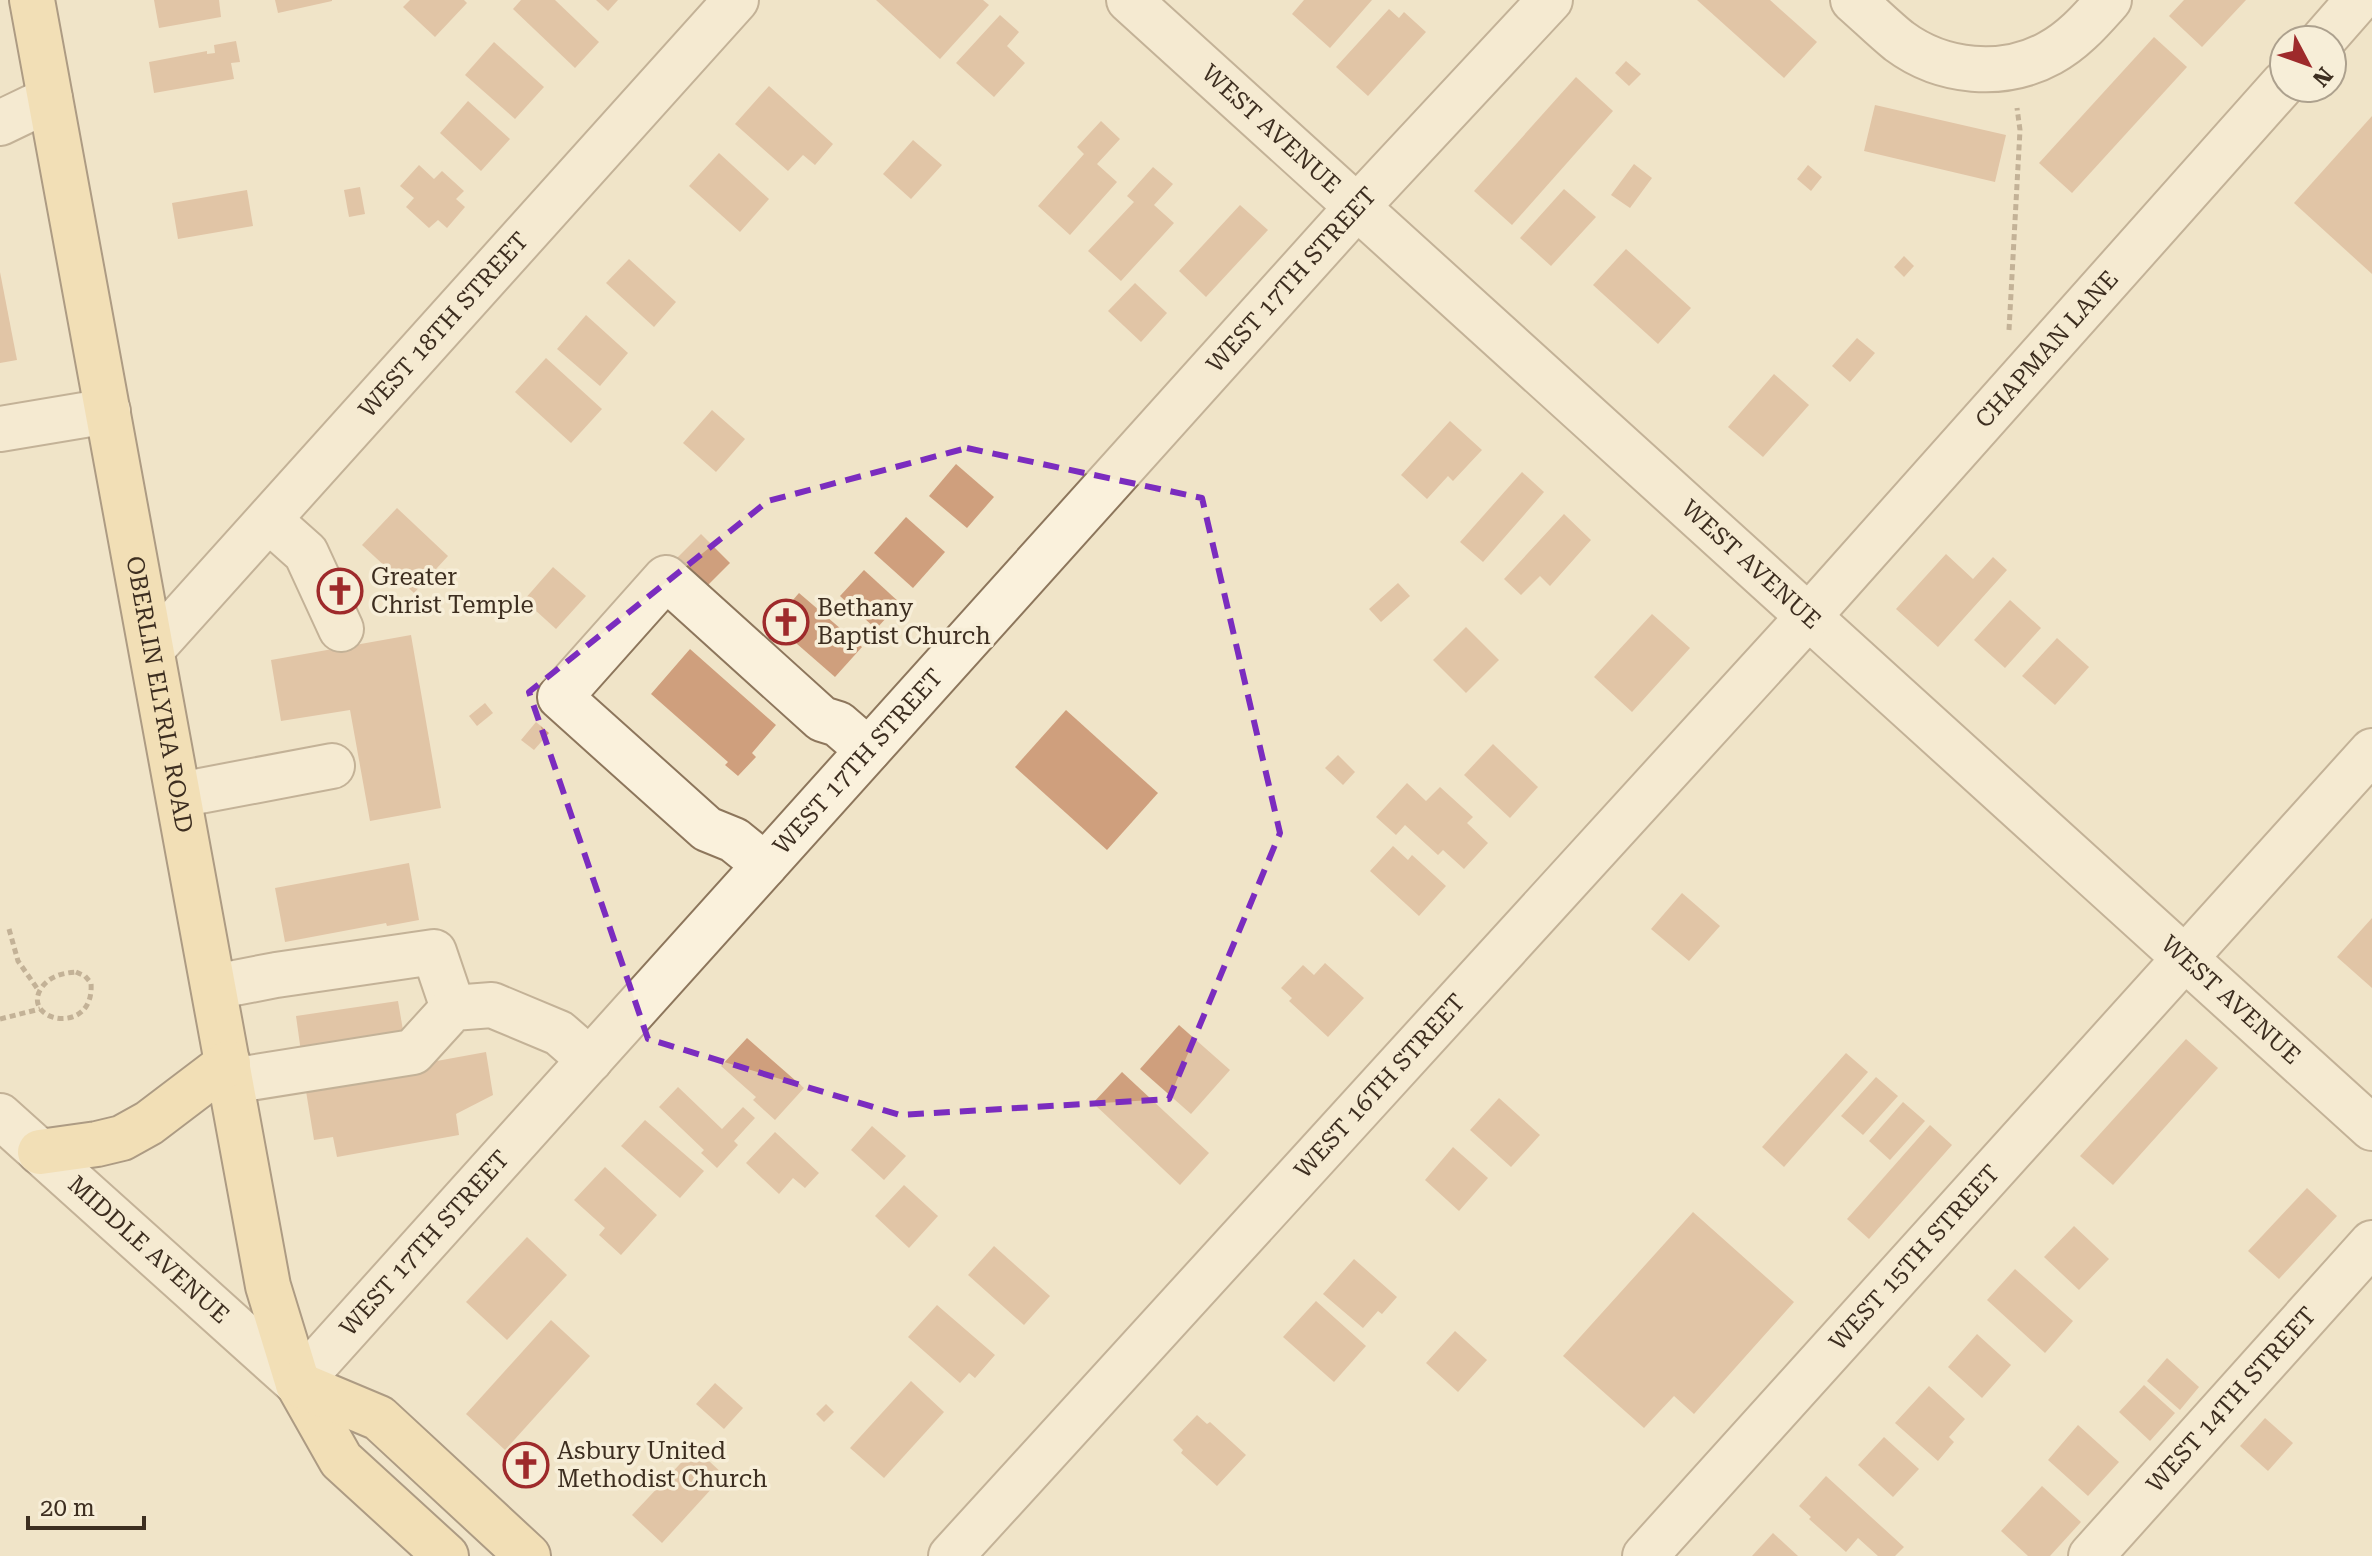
<svg xmlns="http://www.w3.org/2000/svg" width="2372" height="1556" font-family="'Roboto Serif',serif">
<style>
.building{fill:#cf9f7d}
.lines{fill:none;stroke-linecap:round;stroke-linejoin:round}
.minor-casing{stroke:#8d765c;stroke-width:48}
.major-casing{stroke:#5b4430;stroke-width:48}
.path{stroke:#8d765c;stroke-width:5;stroke-dasharray:6 4;stroke-linecap:butt}
.minor{stroke:#faf1dc;stroke-width:44}
.major{stroke:#f3d9a0;stroke-width:44}
.marked{fill:none;stroke:#7b2cbf;stroke-width:6;stroke-dasharray:16 10;stroke-linejoin:round}
.labels{text-anchor:middle;stroke-width:7;stroke-linejoin:round;paint-order:stroke}
.street-label{font-size:24px;fill:#3d2e20;stroke:#f7eed8}
.poi-label{font-size:24px;fill:#3d2e20;stroke:#f7eed8;text-anchor:start}
</style>
<rect width="100%" height="100%" fill="#f0e4c8"/>
<g class="building">
<polygon points="154,0 219,0 221,17 159,28"/>
<polygon points="275,0 332,0 332,1 278,13"/>
<polygon points="410,0 464,0 467,3 435,37 403,7"/>
<polygon points="521,0 555,0 599,42 575,68 513,9"/>
<polygon points="596,0 618,0 608,11"/>
<polygon points="876,0 983,0 989,5 940,59"/>
<polygon points="1304,0 1372,0 1330,48 1292,14"/>
<polygon points="1697,0 1770,0 1817,42 1784,78"/>
<polygon points="2184,0 2246,0 2202,47 2169,16"/>
<polygon points="1389,9 1399,18 1404,12 1426,32 1368,96 1336,67"/>
<polygon points="1000,15 1019,32 1007,46 1025,63 994,97 956,63"/>
<polygon points="2154,37 2187,67 2072,193 2039,163"/>
<polygon points="236,41 240,62 231,63 234,79 154,93 149,62 207,51 207,54 215,53 214,45"/>
<polygon points="494,42 544,87 515,119 465,75"/>
<polygon points="1626,61 1641,74 1629,86 1615,73"/>
<polygon points="1576,77 1613,111 1512,225 1474,191"/>
<polygon points="769,86 833,144 815,165 803,155 788,171 735,124"/>
<polygon points="468,101 510,139 481,171 440,133"/>
<polygon points="1875,105 2006,135 1995,182 1864,151"/>
<polygon points="2372,116 2372,274 2294,203"/>
<polygon points="1101,121 1120,139 1097,164 1117,182 1070,235 1038,206 1084,154 1077,147"/>
<polygon points="913,140 942,165 911,199 883,174"/>
<polygon points="719,153 769,199 740,232 689,186"/>
<polygon points="1634,164 1652,178 1630,208 1611,195"/>
<polygon points="419,165 434,179 442,171 464,191 456,199 465,207 447,228 438,220 429,228 406,207 414,198 400,186"/>
<polygon points="1808,165 1822,177 1811,191 1797,179"/>
<polygon points="1153,167 1173,184 1154,205 1174,223 1121,281 1088,251 1134,202 1127,196"/>
<polygon points="360,187 365,214 349,217 344,190"/>
<polygon points="1564,189 1596,217 1551,266 1520,238"/>
<polygon points="247,190 253,226 178,239 172,203"/>
<polygon points="1240,205 1268,230 1206,297 1179,271"/>
<polygon points="1626,249 1691,308 1658,344 1593,285"/>
<polygon points="1904,256 1914,266 1904,277 1894,267"/>
<polygon points="629,259 676,302 654,327 606,283"/>
<polygon points="0,272 17,360 0,363"/>
<polygon points="1135,283 1167,313 1141,342 1108,311"/>
<polygon points="586,315 628,353 600,386 557,349"/>
<polygon points="1857,338 1875,353 1850,382 1832,366"/>
<polygon points="546,358 602,409 571,443 515,392"/>
<polygon points="1774,374 1809,405 1763,457 1728,427"/>
<polygon points="712,410 745,439 716,472 683,443"/>
<polygon points="1450,421 1482,450 1453,481 1448,476 1427,499 1401,475"/>
<polygon points="956,464 994,497 967,528 929,496"/>
<polygon points="1522,472 1544,492 1483,562 1460,542"/>
<polygon points="397,508 448,556 414,593 362,545"/>
<polygon points="1564,514 1591,540 1550,586 1540,576 1521,595 1504,579"/>
<polygon points="906,517 945,552 913,588 874,553"/>
<polygon points="701,534 730,563 706,587 677,558"/>
<polygon points="1946,554 1973,579 1993,557 2007,570 1938,647 1896,609"/>
<polygon points="553,567 586,596 556,629 524,600"/>
<polygon points="864,570 900,603 876,629 840,596"/>
<polygon points="1398,583 1410,596 1381,622 1369,609"/>
<polygon points="799,593 862,647 835,677 773,623"/>
<polygon points="2010,600 2041,628 2005,668 1974,640"/>
<polygon points="1652,614 1690,648 1632,712 1594,677"/>
<polygon points="1466,627 1499,660 1466,693 1433,660"/>
<polygon points="411,635 441,808 370,821 350,710 281,721 271,660"/>
<polygon points="2057,638 2089,667 2055,705 2022,676"/>
<polygon points="690,649 776,725 752,753 756,757 738,776 725,765 728,762 651,694"/>
<polygon points="485,703 493,713 477,726 469,716"/>
<polygon points="1066,710 1158,793 1107,850 1015,767"/>
<polygon points="536,722 549,733 534,750 521,740"/>
<polygon points="1493,744 1538,787 1510,818 1464,775"/>
<polygon points="1338,755 1355,772 1343,785 1325,768"/>
<polygon points="1407,783 1426,801 1440,787 1473,817 1467,823 1488,843 1464,869 1443,850 1438,855 1405,825 1396,835 1376,817"/>
<polygon points="1393,846 1408,860 1412,855 1446,886 1419,916 1370,871"/>
<polygon points="409,863 419,920 387,926 386,923 285,942 275,888"/>
<polygon points="1682,893 1720,926 1689,961 1651,929"/>
<polygon points="2372,918 2372,988 2337,957"/>
<polygon points="1325,963 1364,998 1328,1037 1289,1001 1292,998 1281,988 1303,965 1314,975"/>
<polygon points="398,1001 404,1036 301,1052 296,1016"/>
<polygon points="1179,1025 1230,1070 1191,1114 1140,1069"/>
<polygon points="747,1038 804,1088 775,1120 753,1100 756,1097 721,1066"/>
<polygon points="2186,1039 2218,1068 2113,1185 2080,1156"/>
<polygon points="486,1052 493,1095 456,1114 459,1135 337,1157 333,1137 314,1140 305,1085"/>
<polygon points="1846,1053 1868,1072 1784,1167 1762,1147"/>
<polygon points="1122,1072 1209,1153 1180,1185 1093,1103"/>
<polygon points="1876,1077 1898,1096 1863,1135 1841,1116"/>
<polygon points="678,1087 722,1129 743,1107 755,1118 734,1141 738,1145 717,1168 701,1153 704,1150 659,1107"/>
<polygon points="1499,1098 1540,1135 1511,1167 1470,1130"/>
<polygon points="1903,1102 1925,1121 1890,1160 1869,1141"/>
<polygon points="645,1120 704,1171 680,1198 621,1146"/>
<polygon points="1930,1125 1952,1145 1869,1239 1847,1219"/>
<polygon points="872,1126 906,1156 884,1180 851,1150"/>
<polygon points="775,1132 819,1173 805,1188 793,1178 779,1194 746,1163"/>
<polygon points="1453,1147 1488,1178 1459,1211 1425,1180"/>
<polygon points="605,1167 657,1215 621,1255 599,1235 605,1228 574,1200"/>
<polygon points="904,1185 938,1216 909,1248 875,1216"/>
<polygon points="2307,1188 2337,1216 2279,1279 2248,1251"/>
<polygon points="1693,1212 1794,1302 1694,1414 1674,1396 1644,1428 1563,1356"/>
<polygon points="2074,1226 2109,1259 2079,1290 2044,1257"/>
<polygon points="527,1237 567,1275 507,1340 466,1302"/>
<polygon points="994,1246 1050,1296 1024,1325 968,1275"/>
<polygon points="1354,1259 1397,1297 1382,1314 1378,1311 1363,1328 1323,1294"/>
<polygon points="2015,1269 2073,1321 2045,1353 1987,1300"/>
<polygon points="1316,1301 1366,1346 1334,1382 1283,1337"/>
<polygon points="937,1305 995,1355 975,1378 969,1373 960,1383 908,1337"/>
<polygon points="551,1320 590,1356 505,1450 466,1414"/>
<polygon points="1455,1331 1487,1360 1458,1392 1426,1363"/>
<polygon points="1977,1334 2011,1365 1982,1398 1948,1367"/>
<polygon points="2167,1358 2199,1387 2180,1410 2147,1381"/>
<polygon points="911,1381 944,1412 884,1478 850,1448"/>
<polygon points="715,1383 743,1408 724,1429 696,1404"/>
<polygon points="2144,1385 2175,1413 2150,1441 2119,1412"/>
<polygon points="1929,1386 1965,1419 1949,1437 1954,1442 1938,1461 1895,1423"/>
<polygon points="826,1404 834,1412 824,1422 816,1414"/>
<polygon points="1197,1415 1207,1424 1210,1422 1246,1455 1217,1486 1181,1453 1183,1450 1173,1440"/>
<polygon points="2265,1418 2293,1443 2268,1471 2240,1446"/>
<polygon points="2078,1425 2119,1462 2088,1496 2048,1460"/>
<polygon points="1884,1437 1919,1469 1893,1497 1858,1465"/>
<polygon points="695,1448 724,1475 662,1543 632,1515"/>
<polygon points="1826,1476 1904,1547 1895,1556 1878,1556 1858,1538 1846,1552 1809,1519 1811,1517 1799,1506"/>
<polygon points="2042,1486 2081,1522 2050,1556 2028,1556 2001,1531"/>
<polygon points="1773,1533 1798,1556 1752,1556"/>
</g>
<g class="lines">
<g class="minor-casing">
<g id="minor">
<path id="s1" d="M 1129,0 L 2372,1128"/>
<path d="M 1853,0 C 1868,13 1883,28 1899,41 C 1942,73 2003,79 2050,53 C 2074,40 2091,20 2109,0"/>
<polyline points="2323,40 2358,0"/>
<polyline points="0,123 50,99"/>
<polyline points="0,429 108,411"/>
<polyline points="269,520 306,553 341,629"/>
<path id="s2" d="M 152,649 L 736,0"/>
<polyline points="179,795 332,766"/>
<polyline points="765,865 734,840 707,829 560,697 666,578 822,719 838,724 868,750"/>
<polyline points="214,987 276,975 434,952 453,1008"/>
<polyline points="231,1081 413,1052 453,1008 492,1005 559,1033 590,1060"/>
<path id="s3" d="M 0,1116 L 298,1384 L 1357,207 L 1550,0"/>
<path id="s4" d="M 951,1556 L 1809,616 L 2284,83"/>
<path id="s5" d="M 1645,1556 L 2372,751"/>
<path id="s6" d="M 2091,1556 L 2372,1243"/>
</g>
</g>
<g class="major-casing">
<g id="major">
<path id="s7" d="M 32,0 L 268,1286 L 298,1384 L 341,1460 L 446,1556"/>
<polyline points="40,1152 97,1144 122,1138 149,1123 228,1063"/>
<polyline points="298,1384 379,1418 528,1556"/>
</g>
</g>
<g class="path">
<polyline points="2009,330 2020,130 2017,108"/>
<polyline points="9,929 18,961 39,991"/>
<path d="M 76,972 L 85,976 L 91,983 C 95,1038 18,1021 42,987 C 50,976 63,973 76,972 Z"/>
<polyline points="0,1019 40,1009"/>
</g>
<use href="#minor" class="minor"/>
<use href="#major" class="major"/>
</g>
<path d="M0 0H2372V1556H0ZM 967,448 L 1202,498 L 1280,833 L 1169,1099 L 900,1115 L 648,1039 L 529,692 L 768,501 Z" fill="#f0e4c8" fill-opacity=".55" fill-rule="evenodd"/>
<path class="marked" d="M 967,448 L 1202,498 L 1280,833 L 1169,1099 L 900,1115 L 648,1039 L 529,692 L 768,501 Z"/>
<defs>
<g id="church-ring" transform="scale(2.3)"><circle r="9.5" fill="#f7eed8" stroke="#9e2a2b" stroke-width="1.5"/><path d="M-1.2-6h2.4v3.5h3.3v2.4h-3.3V6h-2.4V-.1h-3.3v-2.4h3.3Z" fill="#9e2a2b"/></g>
</defs>
<g fill-rule="evenodd">
<use href="#church-ring" x="340" y="591"/>
<use href="#church-ring" x="786" y="622"/>
<use href="#church-ring" x="526" y="1465"/>
</g>
<g class="labels">
<g class="street-label">
<text dy="8" stroke="none"><textPath href="#s1" startOffset="192">WEST AVENUE</textPath></text>
<text dy="8" stroke="none"><textPath href="#s3" startOffset="1886">WEST 17TH STREET</textPath></text>
<text dy="8" stroke="none"><textPath href="#s2" startOffset="436">WEST 18TH STREET</textPath></text>
<text dy="8" stroke="none"><textPath href="#s4" startOffset="1630">CHAPMAN LANE</textPath></text>
<text dy="8" stroke="none"><textPath href="#s1" startOffset="840">WEST AVENUE</textPath></text>
<text dy="8" stroke="none"><textPath href="#s7" startOffset="706">OBERLIN ELYRIA ROAD</textPath></text>
<text dy="8" stroke="none"><textPath href="#s3" startOffset="1238">WEST 17TH STREET</textPath></text>
<text dy="8" stroke="none"><textPath href="#s1" startOffset="1488">WEST AVENUE</textPath></text>
<text dy="8" stroke="none"><textPath href="#s4" startOffset="636">WEST 16TH STREET</textPath></text>
<text dy="8" stroke="none"><textPath href="#s3" startOffset="590">WEST 17TH STREET</textPath></text>
<text dy="8" stroke="none"><textPath href="#s3" startOffset="200">MIDDLE AVENUE</textPath></text>
<text dy="8" stroke="none"><textPath href="#s5" startOffset="402">WEST 15TH STREET</textPath></text>
<text dy="8" stroke="none"><textPath href="#s6" startOffset="210">WEST 14TH STREET</textPath></text>
</g>
<g class="poi-label">
<text x="371" y="585">Greater<tspan x="371" dy="28">Christ Temple</tspan></text>
<text x="817" y="616">Bethany<tspan x="817" dy="28">Baptist Church</tspan></text>
<text x="557" y="1459">Asbury United<tspan x="557" dy="28">Methodist Church</tspan></text>
</g>
</g>
<g transform="translate(2308 64) rotate(131)"><circle r="38" fill="#f7eed8" stroke="#ada18e" stroke-width="2"/>
<path d="M0-6L14 30L0 20L-14 30Z" fill="#9e2a2b"/>
<text y="-12" font-size="22" font-weight="bold" text-anchor="middle" fill="#3d2e20">N</text>
</g>
<path d="M28 1516v12h116v-12" fill="none" stroke="#3d2e20" stroke-width="4"/>
<text x="40" y="1516" font-size="24" fill="#3d2e20" stroke="#f7eed8" stroke-width="6" paint-order="stroke">20 m</text>
</svg>
